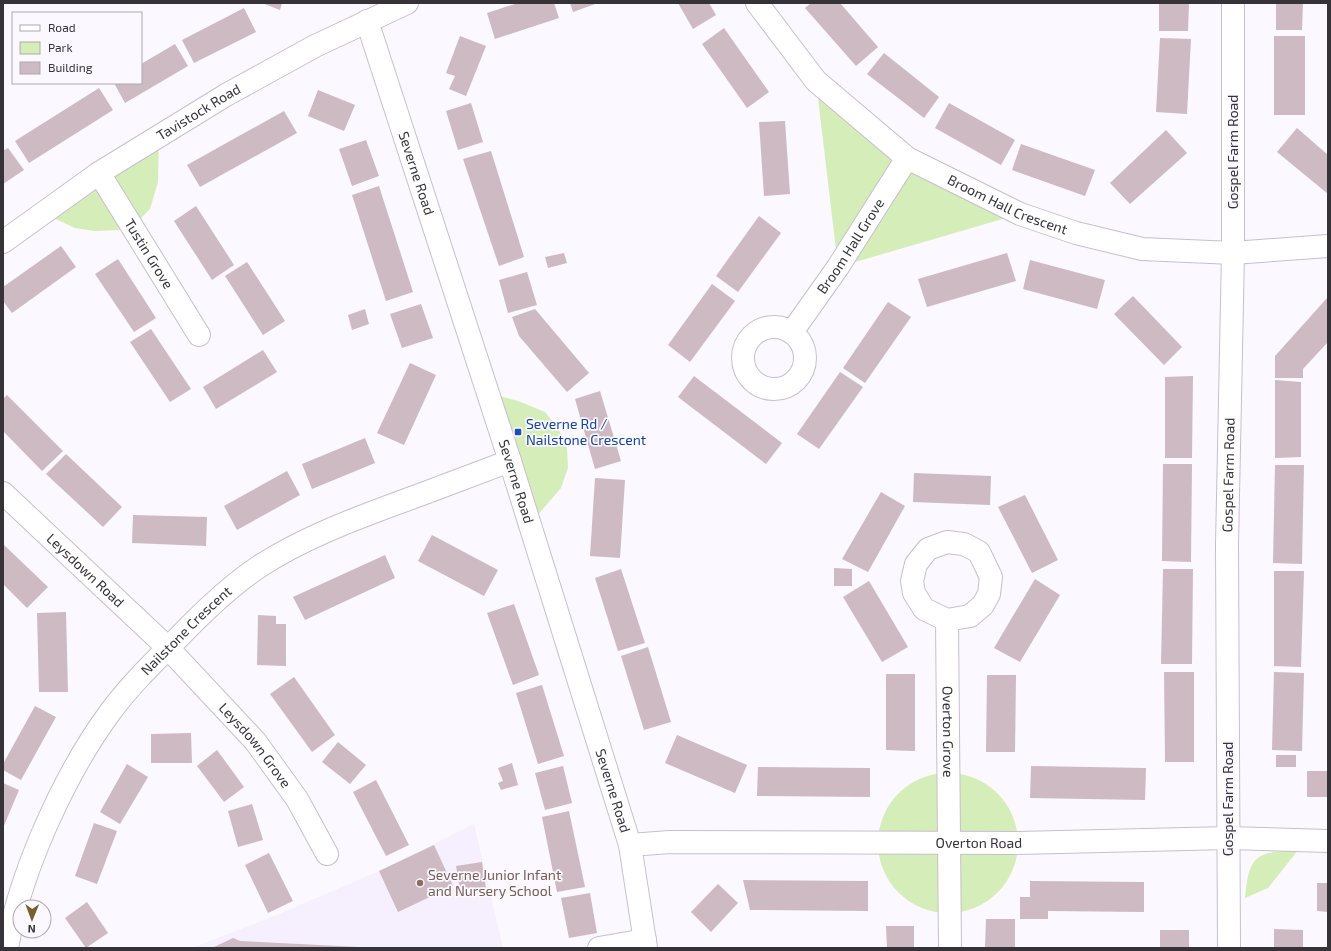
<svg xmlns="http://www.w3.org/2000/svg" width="1331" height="951" font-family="'Exo 2',sans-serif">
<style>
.built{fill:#f6effe}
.green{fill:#d5edb8}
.building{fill:#cdbac2}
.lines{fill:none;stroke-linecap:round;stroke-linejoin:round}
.minor-casing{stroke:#c7bfcf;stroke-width:24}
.minor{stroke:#fff;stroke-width:22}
.transit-dot{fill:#1a4fb4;stroke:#fbf8ff;stroke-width:1.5}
.education-dot{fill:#8d6e63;stroke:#fbf8ff;stroke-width:1.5}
.labels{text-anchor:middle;stroke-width:3.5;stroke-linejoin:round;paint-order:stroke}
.street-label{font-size:14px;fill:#353238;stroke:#fbf8ff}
.transit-label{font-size:14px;fill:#164399;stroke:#fbf8ff;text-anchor:start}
.education-label{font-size:14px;fill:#785e54;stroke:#fbf8ff;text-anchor:start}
</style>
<rect width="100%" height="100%" fill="#fbf8ff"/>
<polygon class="built" points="474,824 503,948 192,948 272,917 377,872"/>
<g class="green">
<polygon points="816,81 907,158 1020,214 838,267"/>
<polygon points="159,136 158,182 150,209 132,227 121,230 95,231 75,228 43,213"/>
<polygon points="488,393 518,401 545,412 558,428 567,448 568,468 561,488 530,524"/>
<circle cx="948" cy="843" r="70"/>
<path d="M 1299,849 L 1268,888 L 1245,898 C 1249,854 1256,853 1299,849 Z"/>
</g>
<g class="building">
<polygon points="262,3 282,3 280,10"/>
<polygon points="518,3 554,3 559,18 495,39 487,13"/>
<polygon points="570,3 598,3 573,12"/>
<polygon points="678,3 709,3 716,15 693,29"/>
<polygon points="811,3 840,3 878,47 856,66 805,8"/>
<polygon points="1159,3 1189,3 1188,31 1159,31"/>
<polygon points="1276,3 1303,3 1302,30 1276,30"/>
<polygon points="244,8 256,32 194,63 182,40"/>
<polygon points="724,28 769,92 747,108 702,44"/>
<polygon points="460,36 486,46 466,96 449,89 455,76 446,73"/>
<rect x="1274" y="36" width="31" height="79"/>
<polygon points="1160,38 1191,39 1187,114 1156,112"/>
<polygon points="175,44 188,66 125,103 114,83 141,83 141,64"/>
<polygon points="884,53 939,97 924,118 867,74"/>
<polygon points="99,88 113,110 29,163 15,141"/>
<polygon points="318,90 355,105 344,131 308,116"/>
<polygon points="471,103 483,142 458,150 446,111"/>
<polygon points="949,103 1015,140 1001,165 935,128"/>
<polygon points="284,111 297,133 200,187 187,165"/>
<polygon points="785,121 790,194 764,196 759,122"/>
<polygon points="1297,128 1328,155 1328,194 1277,152"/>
<polygon points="1166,130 1187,153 1130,204 1110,183"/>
<polygon points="366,140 379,176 352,186 339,149"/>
<polygon points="1021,144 1095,170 1085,196 1012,170"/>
<polygon points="8,148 24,170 3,184 3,151"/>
<polygon points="491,151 524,257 499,266 463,159"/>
<polygon points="379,186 413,292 386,301 352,195"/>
<polygon points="196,206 234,265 212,280 174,221"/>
<polygon points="759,216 781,233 738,292 716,276"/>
<polygon points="61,246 76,267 12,313 3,301 3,287"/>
<polygon points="564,253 567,263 548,268 545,257"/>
<polygon points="1007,253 1016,281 927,307 918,279"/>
<polygon points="118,259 156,318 134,332 95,274"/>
<polygon points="1030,260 1105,280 1097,309 1023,289"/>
<polygon points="247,262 285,321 263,335 225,276"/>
<polygon points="527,272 537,305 508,313 499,280"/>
<polygon points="712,284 735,301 690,362 668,345"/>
<polygon points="1133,296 1182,347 1164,365 1114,314"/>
<polygon points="1328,297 1328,342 1303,369 1303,378 1275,378 1275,356"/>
<polygon points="888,302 911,317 865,383 843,368"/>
<polygon points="421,304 433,338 402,348 390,314"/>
<polygon points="365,309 369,324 352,330 348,315"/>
<polygon points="535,309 589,373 567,392 519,336 512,317"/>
<polygon points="151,329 191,389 170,402 130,342"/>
<polygon points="263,350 277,372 216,409 203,387"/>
<polygon points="410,363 436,375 404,445 377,433"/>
<polygon points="840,372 863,387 819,449 797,434"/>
<polygon points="694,376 782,443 766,464 678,397"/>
<polygon points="1193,376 1192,458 1165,458 1165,377"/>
<polygon points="1275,380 1301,382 1301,457 1275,458"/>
<polygon points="600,391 621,461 595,469 575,399"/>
<polygon points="7,395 63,451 42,471 3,431 3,399"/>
<polygon points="365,438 375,463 312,489 302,464"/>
<polygon points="66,454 122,507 103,527 46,474"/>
<polygon points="1163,464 1192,464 1191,562 1162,561"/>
<polygon points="1275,465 1304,465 1302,564 1273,563"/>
<polygon points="287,471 300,495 237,530 224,506"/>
<polygon points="914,473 991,476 990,505 913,502"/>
<polygon points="595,478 625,480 620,558 590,556"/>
<polygon points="881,492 905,506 868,572 842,559"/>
<polygon points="1025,495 1058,560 1032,573 998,507"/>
<polygon points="133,515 207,517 206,546 132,543"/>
<polygon points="432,535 498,570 484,596 418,561"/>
<polygon points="3,544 48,587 27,608 3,584"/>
<polygon points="385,555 395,578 305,620 293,597"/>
<polygon points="834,568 852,569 852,586 834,586"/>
<polygon points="621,569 645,643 618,651 595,578"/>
<polygon points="1163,569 1193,569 1192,664 1161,664"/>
<polygon points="1274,571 1304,571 1301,667 1274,666"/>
<polygon points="1035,579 1060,595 1020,662 994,648"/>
<polygon points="869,581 908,647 882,662 843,597"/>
<polygon points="514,604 539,675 513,685 487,613"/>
<polygon points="66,612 68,692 39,692 37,613"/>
<polygon points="258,615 276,616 276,624 286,624 286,666 257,665"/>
<polygon points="648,647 671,722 644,730 621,656"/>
<polygon points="1164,672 1194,672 1194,762 1165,762"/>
<polygon points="1274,672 1304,673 1302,751 1272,750"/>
<polygon points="886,674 915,674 915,751 886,750"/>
<polygon points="987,675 1016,675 1015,752 986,752"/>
<polygon points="294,677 335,735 312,752 270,694"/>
<polygon points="542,685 564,756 538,764 516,693"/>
<polygon points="35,706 56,717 21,780 3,770 3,764"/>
<polygon points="191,733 192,763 151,763 151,734"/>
<polygon points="677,735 747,765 735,793 665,763"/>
<polygon points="338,742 366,765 350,784 322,762"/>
<polygon points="217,750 244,787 224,802 197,766"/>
<rect x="1276" y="755" width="20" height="12"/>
<polygon points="512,763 518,785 501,790 498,783 503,781 498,768"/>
<polygon points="127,764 148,777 120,824 100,812"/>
<polygon points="563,766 572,803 545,810 535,773"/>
<polygon points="1031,766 1146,768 1145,800 1030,798"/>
<polygon points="758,767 870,768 870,797 757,796"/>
<rect x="1307" y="771" width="21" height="26"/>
<polygon points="376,780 409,845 386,856 353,792"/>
<polygon points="3,783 19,790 3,828"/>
<polygon points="252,804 263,840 238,847 228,811"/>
<polygon points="569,811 585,887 557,892 542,817"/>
<polygon points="94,823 117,831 97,884 75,876"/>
<polygon points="434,845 453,886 398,912 379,871"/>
<polygon points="269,853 293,901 268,913 245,865"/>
<polygon points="482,862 486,889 461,894 456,866"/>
<polygon points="743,880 868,881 868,911 750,910"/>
<polygon points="1030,881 1144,882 1144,912 1048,911 1048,919 1020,919 1020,897 1030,897"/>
<polygon points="1317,883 1328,883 1328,912 1317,911"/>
<polygon points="718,884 738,903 711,932 691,912"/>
<polygon points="590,893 597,933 569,938 561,898"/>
<polygon points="87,902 108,933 86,948 65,918"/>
<polygon points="986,919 1015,919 1015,948 985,948"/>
<polygon points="886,926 914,926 914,948 887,948"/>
<polygon points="1274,929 1303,930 1303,948 1274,948"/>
<rect x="1160" y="930" width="29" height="18"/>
<polygon points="233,938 240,941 379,948 212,948"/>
</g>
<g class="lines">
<g class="minor-casing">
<g id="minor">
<path id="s1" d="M 757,3 L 816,81 L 907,158 L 1020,214 L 1076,233 L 1142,249 L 1233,253 L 1328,246"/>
<path id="s2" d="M 367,21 L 510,461 L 630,845 L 646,948"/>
<path id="s3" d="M 99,173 L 199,335"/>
<path id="s4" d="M 3,242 L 99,173 L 226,95 L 315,46 L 407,3"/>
<circle cx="774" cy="358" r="31"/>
<path id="s5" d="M 792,332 L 838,267 L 907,158"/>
<path id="s6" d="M 3,493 L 168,648 L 255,741 L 297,799 L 327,854"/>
<path id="s7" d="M 947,620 L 970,616 L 983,605 L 989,594 L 991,577 L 979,552 L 964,544 L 947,542 L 928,549 L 916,564 L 912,581 L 914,593 L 924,609 L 947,620 L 950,948"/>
<path id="s8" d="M 630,845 L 670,842 L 1018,843 L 1229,838 L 1328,841"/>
<path id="s9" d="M 7,948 C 20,872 65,773 111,711 C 131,684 155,661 179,637 C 204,611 230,586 260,566 C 302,539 349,521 395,504 C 434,490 472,475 510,461"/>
<polyline points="599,948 645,940"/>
<path id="s10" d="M 1229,948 L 1227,545 L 1233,253 L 1233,3"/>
</g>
</g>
<use href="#minor" class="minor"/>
</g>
<rect class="transit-dot" x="514" y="428" width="8" height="8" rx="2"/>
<circle class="education-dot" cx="420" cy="883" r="4"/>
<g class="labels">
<g class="street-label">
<text dy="5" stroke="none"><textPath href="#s4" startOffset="235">Tavistock Road</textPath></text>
<text transform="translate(1233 152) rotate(-90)" y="5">Gospel Farm Road</text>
<text dy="5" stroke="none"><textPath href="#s2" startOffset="160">Severne Road</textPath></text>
<text dy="5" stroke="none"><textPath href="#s1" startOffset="328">Broom Hall Crescent</textPath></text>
<text dy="5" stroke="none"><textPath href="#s5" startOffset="104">Broom Hall Grove</textPath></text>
<text dy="5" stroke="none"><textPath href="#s3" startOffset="95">Tustin Grove</textPath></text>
<text dy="5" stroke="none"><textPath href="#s10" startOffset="473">Gospel Farm Road</textPath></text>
<text dy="5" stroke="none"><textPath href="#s2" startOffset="484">Severne Road</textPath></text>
<text dy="5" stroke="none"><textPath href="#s6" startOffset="113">Leysdown Road</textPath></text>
<text dy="5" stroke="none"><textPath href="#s9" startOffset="371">Nailstone Crescent</textPath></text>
<text dy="5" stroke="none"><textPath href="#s7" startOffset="357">Overton Grove</textPath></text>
<text dy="5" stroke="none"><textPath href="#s6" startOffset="357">Leysdown Grove</textPath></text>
<text dy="5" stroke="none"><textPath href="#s2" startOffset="808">Severne Road</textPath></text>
<text transform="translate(1228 799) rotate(-90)" y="5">Gospel Farm Road</text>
<text dy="5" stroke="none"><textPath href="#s8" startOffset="349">Overton Road</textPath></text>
</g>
<g class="transit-label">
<text x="526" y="429">Severne Rd /<tspan x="526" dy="16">Nailstone Crescent</tspan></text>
</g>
<g class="education-label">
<text x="428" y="880">Severne Junior Infant<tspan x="428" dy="16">and Nursery School</tspan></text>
</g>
</g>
<rect width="1331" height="951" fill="none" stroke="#353238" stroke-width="8"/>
<rect x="12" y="12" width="130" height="72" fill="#fbf8ff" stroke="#aca9af"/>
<rect x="20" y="25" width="20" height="6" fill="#ffffff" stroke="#aca9af"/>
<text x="48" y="32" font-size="12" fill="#353238">Road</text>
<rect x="20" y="42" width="20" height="12" fill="#d5edb8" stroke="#aca9af"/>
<text x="48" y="52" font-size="12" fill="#353238">Park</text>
<rect x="20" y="62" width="20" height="12" fill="#cdbac2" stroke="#aca9af"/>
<text x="48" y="72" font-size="12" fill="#353238">Building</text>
<g transform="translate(32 919) rotate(181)"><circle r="19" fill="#fbf8ff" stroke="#aca9af"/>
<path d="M0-3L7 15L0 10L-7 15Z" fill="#75602f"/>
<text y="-6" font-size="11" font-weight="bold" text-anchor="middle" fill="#353238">N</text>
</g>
</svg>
